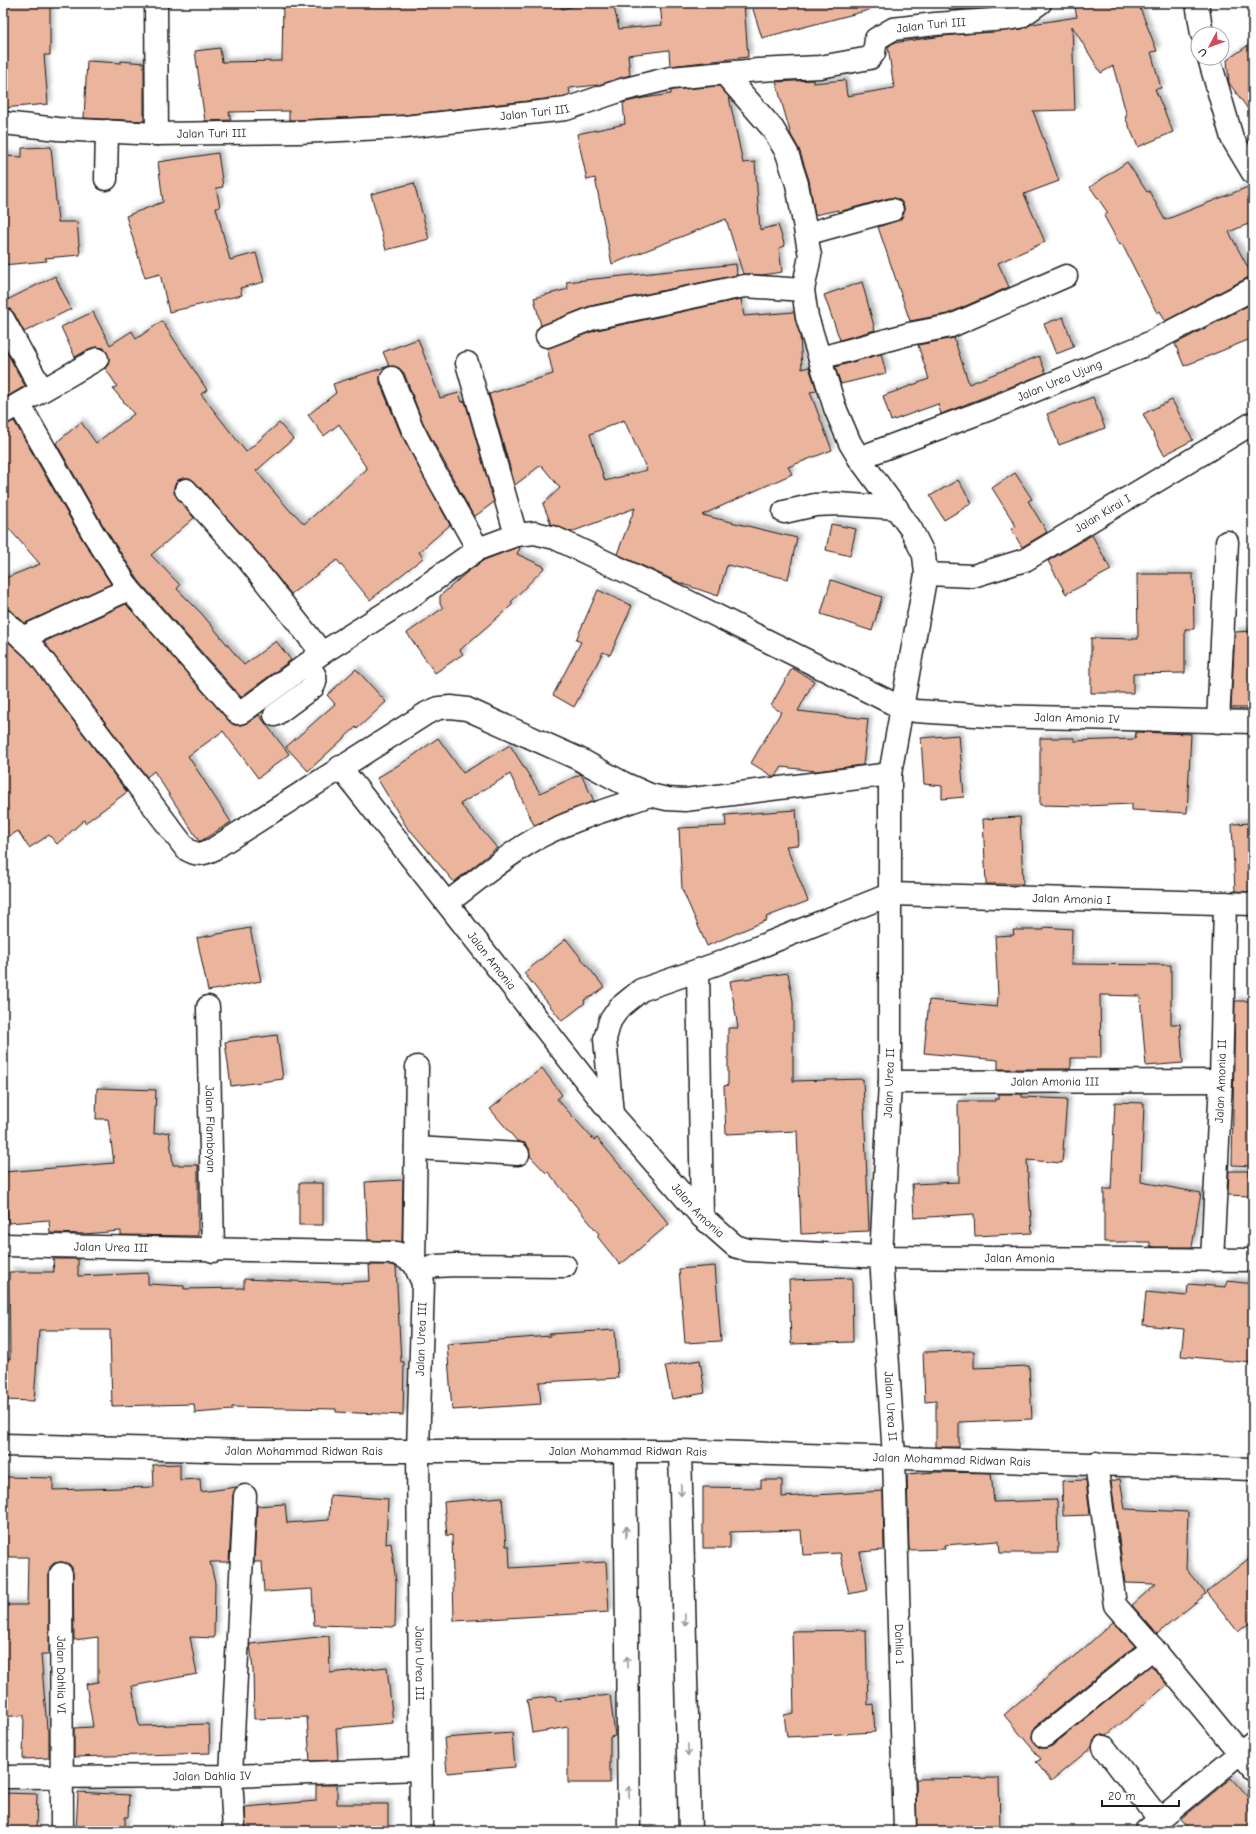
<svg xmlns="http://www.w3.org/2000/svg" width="1256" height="1834" font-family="'Comic Neue',sans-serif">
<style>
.building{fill:#eab49d;stroke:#1c1c1c;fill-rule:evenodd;filter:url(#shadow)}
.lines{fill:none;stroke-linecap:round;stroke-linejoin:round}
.minor-casing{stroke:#1c1c1c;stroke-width:25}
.minor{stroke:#fff;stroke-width:22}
.oneway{stroke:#999}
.labels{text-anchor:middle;stroke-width:4;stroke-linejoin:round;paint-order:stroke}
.street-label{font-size:12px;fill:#1c1c1c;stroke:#fff}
</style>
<defs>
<filter id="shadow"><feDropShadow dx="3.5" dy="-3.5" stdDeviation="2" flood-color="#0004"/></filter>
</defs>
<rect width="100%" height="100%" fill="#fff"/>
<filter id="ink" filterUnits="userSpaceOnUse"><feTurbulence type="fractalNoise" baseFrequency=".025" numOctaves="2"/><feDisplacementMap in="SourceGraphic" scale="8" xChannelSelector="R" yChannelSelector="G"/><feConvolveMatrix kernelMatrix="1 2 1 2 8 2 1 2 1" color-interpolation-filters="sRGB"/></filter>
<g filter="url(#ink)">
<g class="building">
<polygon points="6,3 50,3 50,55 44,55 48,104 3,108 3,60 6,60"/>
<polygon points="283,3 561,3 562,9 586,3 613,3 619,29 662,25 660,3 744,3 748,57 670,66 669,50 628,55 630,75 598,85 569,88 570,94 563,97 404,115 299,120 289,120 289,111 229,112 231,120 205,121 195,51 220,48 222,62 282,61"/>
<polygon points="751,3 868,3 869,10 762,38"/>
<polygon points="947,3 991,3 992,8 950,10"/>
<polygon points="1093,3 1138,3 1157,51 1151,52 1161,88 1155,89 1173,132 1138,147 1125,117 1127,116 1113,66 1101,73 1072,26 1075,110 1033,111 1059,181 1024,194 1045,242 998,263 1009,287 947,314 910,321 878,227 901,219 904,213 904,206 901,201 895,198 889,198 838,212 838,210 815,215 809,180 799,149 791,135 776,82 813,80 813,83 845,80 847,96 894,88 888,47 893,43 943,36 1022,29 1032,24 1077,17 1075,8"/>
<polygon points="1253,42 1253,116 1229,83 1227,60"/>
<polygon points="87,61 121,63 121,61 144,63 144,121 84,118"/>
<polygon points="719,86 729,97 743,163 755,162 760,230 778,225 785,246 779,248 782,272 762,275 743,274 726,219 612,264 595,178 587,180 577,134 625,124 623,103 626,102 644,98 671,94 671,91 673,90"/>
<polygon points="51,147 58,222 77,222 80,255 45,258 47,261 3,265 3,156 22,157 22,148"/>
<polygon points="218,153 223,187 216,188 220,207 216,208 230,260 256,253 264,282 240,288 242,295 169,312 160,274 145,278 126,216 163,202 158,162"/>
<polygon points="1127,162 1147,192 1149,191 1165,220 1253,185 1253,222 1229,232 1253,277 1247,278 1165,321 1160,311 1157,313 1122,244 1120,245 1104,216 1108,213 1090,187"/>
<polygon points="414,183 429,239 386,250 371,194"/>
<polygon points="736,264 737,275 590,306 541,326 534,298 568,289 566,282"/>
<polygon points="55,276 71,309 24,332 14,313 9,308 3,307 3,302"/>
<polygon points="862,282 875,330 840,340 824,295"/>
<path d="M 741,299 L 744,316 L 794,312 L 800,336 L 802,369 L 809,367 L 817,391 L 810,392 L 832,450 L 788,467 L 792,474 L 702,515 L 797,538 L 788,579 L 727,565 L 718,596 L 680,583 L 617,554 L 635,508 L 571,532 L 551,524 L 543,504 L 560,488 L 541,465 L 515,485 L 489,394 L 553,374 L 547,348 L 597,330 ZM 624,420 L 647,470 L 605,481 L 590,434 Z"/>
<polygon points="1253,303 1253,338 1184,366 1175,344"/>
<polygon points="93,312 110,345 132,331 136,339 162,321 207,390 201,394 246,452 279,423 293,439 256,471 292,513 293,512 304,524 367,469 339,424 324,436 308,415 336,393 333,384 389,366 383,352 418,339 440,398 459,393 462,402 465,401 494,502 474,517 423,423 404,373 399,368 393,366 387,367 382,371 380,377 380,383 401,434 450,525 419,552 423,558 370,600 337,560 291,594 258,553 195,482 190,478 183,478 178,480 174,486 174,493 194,518 151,555 180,585 177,589 202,614 244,665 276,641 291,660 241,697 139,581 104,527 56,443 81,422 96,443 134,414 113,389 117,386 105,368 108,365 109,359 104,348 97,347 91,348 75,357 61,327"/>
<polygon points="1063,317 1074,347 1056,354 1044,324"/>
<polygon points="954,338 969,384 1039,356 1046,373 941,414 938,404 891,421 883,396 929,379 918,345"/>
<polygon points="3,345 25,386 3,399"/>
<polygon points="881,354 886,373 841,384 835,367"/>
<polygon points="1093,397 1105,428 1059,445 1047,414"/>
<polygon points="1172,400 1193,440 1164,455 1143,414"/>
<polygon points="14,421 82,539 111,584 25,623 11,611 3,608 3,579 40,564 3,522 3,425"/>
<polygon points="1015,473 1032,499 1028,501 1047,532 1022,547 1011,529 1016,526 992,488"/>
<polygon points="958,480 972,503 944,520 930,496"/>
<polygon points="831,524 856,529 850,556 826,550"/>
<polygon points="1092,535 1111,570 1066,594 1048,561"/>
<polygon points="518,547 520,548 517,554 545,567 511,602 513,604 460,650 463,654 435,673 407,633 443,608 440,604 440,596 466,573 484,560"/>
<polygon points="1137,574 1193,574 1194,629 1185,629 1185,673 1133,674 1133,693 1091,693 1091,638 1138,639"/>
<polygon points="831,580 882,597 872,631 821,614"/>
<polygon points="598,590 632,606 610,655 603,652 574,707 553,695 581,642 576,640"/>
<polygon points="126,604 229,721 234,725 241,725 249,722 259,715 289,754 258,778 223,731 188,756 231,822 201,841 199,841 154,771 147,777 44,642"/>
<polygon points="1253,631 1253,708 1231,708 1235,632"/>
<polygon points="3,637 26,658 127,792 85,823 84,820 57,844 49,835 29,848 18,831 3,840"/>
<polygon points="792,668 814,681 798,711 868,719 863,765 816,771 782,767 776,776 772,776 751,763 781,712 771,706"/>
<polygon points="356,669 386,702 357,729 356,727 308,771 286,747 335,704 327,695"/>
<polygon points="1136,732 1191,734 1187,813 1132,810 1132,804 1084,806 1040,805 1040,738 1074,738 1074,741 1135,739"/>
<polygon points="959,735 964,797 942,799 942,786 924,784 921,738"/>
<polygon points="438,738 463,773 510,745 540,793 581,774 594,801 534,825 510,774 460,804 497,848 454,882 411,831 409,831 377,778 410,758"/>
<polygon points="796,810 799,845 786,846 808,901 766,917 767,920 707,946 682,889 679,828 726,826 725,815"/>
<polygon points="1020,817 1023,884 986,884 983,819"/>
<polygon points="1253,823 1253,892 1235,891 1232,824"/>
<polygon points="1044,927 1072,929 1071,964 1171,965 1171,1024 1180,1024 1183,1063 1146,1066 1140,996 1100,995 1101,1058 1071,1058 1071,1066 1070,1069 998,1069 998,1060 924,1053 929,1000 997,1007 998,996 995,936 1014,935 1013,930 1044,930"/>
<polygon points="250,928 261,981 208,991 197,938"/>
<polygon points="566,939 604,987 593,996 584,1000 585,1003 562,1021 524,973"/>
<polygon points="788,973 793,1001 793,1081 863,1079 869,1231 801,1234 797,1131 726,1134 724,1086 728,1085 728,1028 738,1028 730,981"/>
<polygon points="1235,1001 1253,1001 1253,1166 1232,1165"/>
<polygon points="277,1035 283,1079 231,1086 225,1042"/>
<polygon points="542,1068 562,1095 557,1099 594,1140 597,1138 669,1224 620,1265 597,1236 599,1234 548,1172 546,1173 530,1156 529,1148 525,1143 517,1141 490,1109"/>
<polygon points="97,1088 156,1090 154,1134 169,1132 173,1165 198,1165 198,1236 121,1235 121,1231 84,1234 50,1233 49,1220 8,1223 5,1172 114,1163 108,1119 96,1119"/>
<polygon points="999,1094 1022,1094 1022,1097 1067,1099 1062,1163 1027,1160 1032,1233 975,1236 974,1214 914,1218 912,1184 959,1182 958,1101 995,1101 995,1099 999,1099"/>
<polygon points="1115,1102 1144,1103 1141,1182 1201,1193 1192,1247 1155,1247 1150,1246 1150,1242 1104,1242 1104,1189 1111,1189"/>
<polygon points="1229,1171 1249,1171 1249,1196 1228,1195"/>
<polygon points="403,1180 402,1242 368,1240 365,1182"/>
<rect x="299" y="1183" width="24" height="42"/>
<polygon points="53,1259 78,1259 78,1276 148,1273 148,1284 184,1286 184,1289 244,1288 244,1279 338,1283 370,1281 369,1265 393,1265 396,1267 401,1362 404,1362 403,1415 336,1412 336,1409 232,1407 232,1410 195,1413 194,1404 112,1406 110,1330 39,1330 34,1401 3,1400 3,1358 10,1359 9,1272 54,1272"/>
<polygon points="715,1266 721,1341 685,1343 679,1269"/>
<polygon points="852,1278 853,1342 791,1344 789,1280"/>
<polygon points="1227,1281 1253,1284 1253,1363 1181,1356 1184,1329 1143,1325 1146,1292 1187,1296 1188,1284 1226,1287"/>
<polygon points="615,1330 618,1378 539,1382 541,1404 452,1410 447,1344 550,1336 549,1334"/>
<polygon points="974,1351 974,1368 1029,1366 1032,1419 959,1422 959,1447 936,1447 936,1401 925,1402 923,1352"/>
<polygon points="700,1360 705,1393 672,1399 665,1366"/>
<polygon points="180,1464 180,1480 200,1479 201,1492 237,1487 233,1495 229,1562 210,1562 215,1583 214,1638 190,1637 197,1674 132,1686 139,1726 209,1724 210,1753 74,1757 74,1728 93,1727 86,1684 98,1682 98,1637 74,1640 73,1574 72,1567 68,1563 61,1562 54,1563 50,1567 49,1574 49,1654 41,1654 47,1729 49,1729 49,1758 23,1759 24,1715 3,1717 3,1605 27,1605 28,1557 3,1557 3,1477 53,1478 53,1490 154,1487 153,1465"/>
<polygon points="936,1472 991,1473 994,1502 1057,1500 1058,1553 1000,1553 999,1541 944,1545 945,1549 909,1550 907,1474"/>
<polygon points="1120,1479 1125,1509 1188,1512 1186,1569 1206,1594 1157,1634 1132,1605 1156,1584 1125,1583 1111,1481"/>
<polygon points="761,1480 782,1480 782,1497 883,1491 884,1550 860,1552 868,1590 849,1594 840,1553 803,1555 801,1530 730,1532 730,1548 703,1548 703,1487 761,1488"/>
<polygon points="1086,1480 1090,1515 1063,1516 1062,1481"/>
<polygon points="330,1495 388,1499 386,1544 391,1543 396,1582 395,1627 314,1625 312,1589 264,1592 262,1562 254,1562 257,1506 285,1504 287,1523 329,1520"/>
<polygon points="502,1497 506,1546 509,1546 510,1568 606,1562 609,1612 454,1621 452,1535 447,1536 444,1502"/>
<polygon points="1253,1555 1253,1620 1238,1632 1207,1592"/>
<polygon points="1113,1622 1135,1646 1036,1726 1033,1731 1032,1738 1035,1744 1040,1748 1046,1748 1052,1746 1151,1665 1167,1685 1107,1735 1102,1735 1096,1737 1092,1747 1051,1781 1036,1762 1041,1759 1004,1715 1049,1676 1082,1650"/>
<polygon points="866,1630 868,1705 873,1704 875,1732 787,1737 784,1715 794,1713 792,1631"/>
<polygon points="329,1636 330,1673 387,1667 393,1723 336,1728 338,1760 310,1761 307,1717 254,1719 253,1670 250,1644"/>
<polygon points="610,1695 615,1736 610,1737 610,1783 568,1783 568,1727 532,1733 527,1700 555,1696 556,1701"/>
<polygon points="512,1733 515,1767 447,1773 444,1738"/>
<polygon points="999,1778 1000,1831 917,1831 916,1779"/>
<polygon points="1231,1778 1253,1803 1253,1831 1190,1831 1180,1820"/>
<polygon points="316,1785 337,1785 337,1804 388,1804 388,1831 246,1831 245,1807 316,1801"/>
<polygon points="78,1792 129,1795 128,1817 125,1817 125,1831 76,1831"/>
<polygon points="3,1793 37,1794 36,1831 3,1831"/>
</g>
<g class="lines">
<g class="minor-casing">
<g id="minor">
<polyline points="156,3 157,134"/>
<polyline points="1197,3 1202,34"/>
<polyline points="1209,58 1232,138 1253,173"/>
<path id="s1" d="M 724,73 L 773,129 L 787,153 L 797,184 L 810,256 L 803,290 L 807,317 L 835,408 L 850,443 L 859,458 L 911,529 L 924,555 L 926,574 L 890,774 L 890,1082 L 881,1257 L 894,1457 L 905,1831"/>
<path id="s2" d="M 3,123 L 58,129 L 157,134 L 299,132 L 405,127 L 566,109 L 622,90 L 671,78 L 758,70 L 820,67 L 870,58 L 874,53 L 876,39 L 893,29 L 935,24 L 1007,19 L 1020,17 L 1040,3"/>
<polyline points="106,179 107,131"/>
<polyline points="806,234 892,210"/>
<polyline points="3,319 42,390"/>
<polyline points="547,336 593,318 729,289 745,286 803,290"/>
<polyline points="820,358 909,334 951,326 1066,276"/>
<polyline points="97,359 19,404 93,533 129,589 238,713 242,712 322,653"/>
<polyline points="467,363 516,535"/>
<polyline points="392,378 412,428 434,471 478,549"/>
<polyline points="3,413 19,404"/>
<path id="s3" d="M 859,458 L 995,407 L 1145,345 L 1253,289"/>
<path id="s4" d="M 186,490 L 249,561 L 322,653 L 403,602 L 478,549 L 516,535 L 535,533 L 555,538 L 671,593 L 902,708 L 916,711 L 990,716 L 1253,722"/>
<polyline points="784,512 815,505 838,504 897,508"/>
<path id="s5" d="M 926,574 L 973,576 L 1025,560 L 1253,423"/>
<path d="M 3,620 L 35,650 L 186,849 C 196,855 201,855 212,850 L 427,713 L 439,708 L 451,707 L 467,709 L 579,759 L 623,783 L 650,795 L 667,799 L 685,800 L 890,774"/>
<polyline points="22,638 129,589"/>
<path d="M 275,715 L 313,687 C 319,677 313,672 306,665"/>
<polyline points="1218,722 1227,542"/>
<path id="s6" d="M 340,767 L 612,1114 L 702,1217 L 735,1246 L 748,1250 L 881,1257 L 1253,1260"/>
<path d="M 447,903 C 477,881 506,855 539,837 C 573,819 613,808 650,795"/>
<polyline points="698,971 702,1217"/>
<path id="s7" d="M 208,1007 L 213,1251"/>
<path id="s8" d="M 890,1082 L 1221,1081"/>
<path id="s9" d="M 612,1114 L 605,1039 L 610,1021 L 619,1008 L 641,990 L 719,963 L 891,894 L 1253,904"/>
<polyline points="416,1148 518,1154"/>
<path id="s10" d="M 3,1245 L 397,1253 L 414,1263 L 423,1283 L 418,1451 L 421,1831"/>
<path id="s11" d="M 1212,1260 L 1221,1081 L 1225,903"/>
<polyline points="414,1263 417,1067"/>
<polyline points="418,1272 436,1266 455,1265 565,1266"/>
<path id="s12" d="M 3,1445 L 248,1451 L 680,1451 L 1253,1469"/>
<polyline points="625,1451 629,1831"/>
<polyline points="680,1451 690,1831"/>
<polyline points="1096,1463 1115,1605 1153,1648 1253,1769"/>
<path id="s13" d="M 61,1574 L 62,1831"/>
<polyline points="1044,1736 1153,1648"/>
<polyline points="1104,1747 1160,1820"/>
<path id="s14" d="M 3,1777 L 231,1776 L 420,1769"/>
<polyline points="234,1831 231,1776 245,1496"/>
<polyline points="1146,1831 1253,1743"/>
</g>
</g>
<use href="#minor" class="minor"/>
</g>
<defs><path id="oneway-shaft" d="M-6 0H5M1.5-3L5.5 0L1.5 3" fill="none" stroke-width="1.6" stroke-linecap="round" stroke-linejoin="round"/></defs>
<g class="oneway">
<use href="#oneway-shaft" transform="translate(681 1490) rotate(89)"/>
<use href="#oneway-shaft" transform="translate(626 1532) rotate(-91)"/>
<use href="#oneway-shaft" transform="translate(685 1620) rotate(89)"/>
<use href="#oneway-shaft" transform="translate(627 1662) rotate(-91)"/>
<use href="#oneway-shaft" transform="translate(688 1750) rotate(89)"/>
<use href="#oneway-shaft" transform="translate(629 1792) rotate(-91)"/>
</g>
</g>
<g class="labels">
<g class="street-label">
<text dy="4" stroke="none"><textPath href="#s2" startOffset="953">Jalan Turi III</textPath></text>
<text dy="4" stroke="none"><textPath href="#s2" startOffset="533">Jalan Turi III</textPath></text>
<text dy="4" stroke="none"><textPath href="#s2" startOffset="209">Jalan Turi III</textPath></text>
<text dy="4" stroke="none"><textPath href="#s3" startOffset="215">Jalan Urea Ujung</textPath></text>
<text dy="4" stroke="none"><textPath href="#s5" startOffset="192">Jalan Kirai I</textPath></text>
<text dy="4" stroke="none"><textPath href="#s4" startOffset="1042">Jalan Amonia IV</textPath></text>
<text dy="4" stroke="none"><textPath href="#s9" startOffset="587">Jalan Amonia I</textPath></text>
<text dy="4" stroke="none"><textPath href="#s6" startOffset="246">Jalan Amonia</textPath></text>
<text dy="4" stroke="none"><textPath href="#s8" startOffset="165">Jalan Amonia III</textPath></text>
<text dy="4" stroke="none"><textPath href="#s11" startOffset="179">Jalan Amonia II</textPath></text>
<text transform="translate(889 1083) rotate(-88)" y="4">Jalan Urea II</text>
<text dy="4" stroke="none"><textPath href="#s7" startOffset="122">Jalan Flamboyan</textPath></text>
<text dy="4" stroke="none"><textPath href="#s6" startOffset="570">Jalan Amonia</textPath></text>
<text dy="4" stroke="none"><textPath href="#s10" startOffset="108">Jalan Urea III</textPath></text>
<text dy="4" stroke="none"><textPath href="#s6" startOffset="907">Jalan Amonia</textPath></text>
<text transform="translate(421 1339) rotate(-88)" y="4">Jalan Urea III</text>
<text dy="4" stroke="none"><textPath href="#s1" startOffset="1393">Jalan Urea II</textPath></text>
<text dy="4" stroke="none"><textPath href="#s12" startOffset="301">Jalan Mohammad Ridwan Rais</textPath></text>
<text dy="4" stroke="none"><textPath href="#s12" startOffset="625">Jalan Mohammad Ridwan Rais</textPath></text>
<text dy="4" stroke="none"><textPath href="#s12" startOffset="949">Jalan Mohammad Ridwan Rais</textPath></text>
<text dy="4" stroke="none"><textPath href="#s1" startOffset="1631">Dahlia 1</textPath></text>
<text dy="4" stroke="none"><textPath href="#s10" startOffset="816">Jalan Urea III</textPath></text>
<text dy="4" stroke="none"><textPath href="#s13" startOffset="101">Jalan Dahlia VI</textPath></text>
<text dy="4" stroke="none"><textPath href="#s14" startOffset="209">Jalan Dahlia IV</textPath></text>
</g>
</g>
<rect width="1256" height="1834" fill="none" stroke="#fff" stroke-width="16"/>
<rect x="8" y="8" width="1240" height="1818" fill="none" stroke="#1c1c1c" stroke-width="1.5" filter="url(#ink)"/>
<g transform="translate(1210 46) rotate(229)"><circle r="19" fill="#ffffff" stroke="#a4a4a4"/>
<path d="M0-3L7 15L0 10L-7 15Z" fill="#d1495b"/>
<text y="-6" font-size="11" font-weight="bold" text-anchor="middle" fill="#1c1c1c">U</text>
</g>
<path d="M1102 1800v6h77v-6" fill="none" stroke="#1c1c1c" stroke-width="2"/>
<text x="1108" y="1800" font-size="12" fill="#1c1c1c" stroke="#ffffff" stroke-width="3" paint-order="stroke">20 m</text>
</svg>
